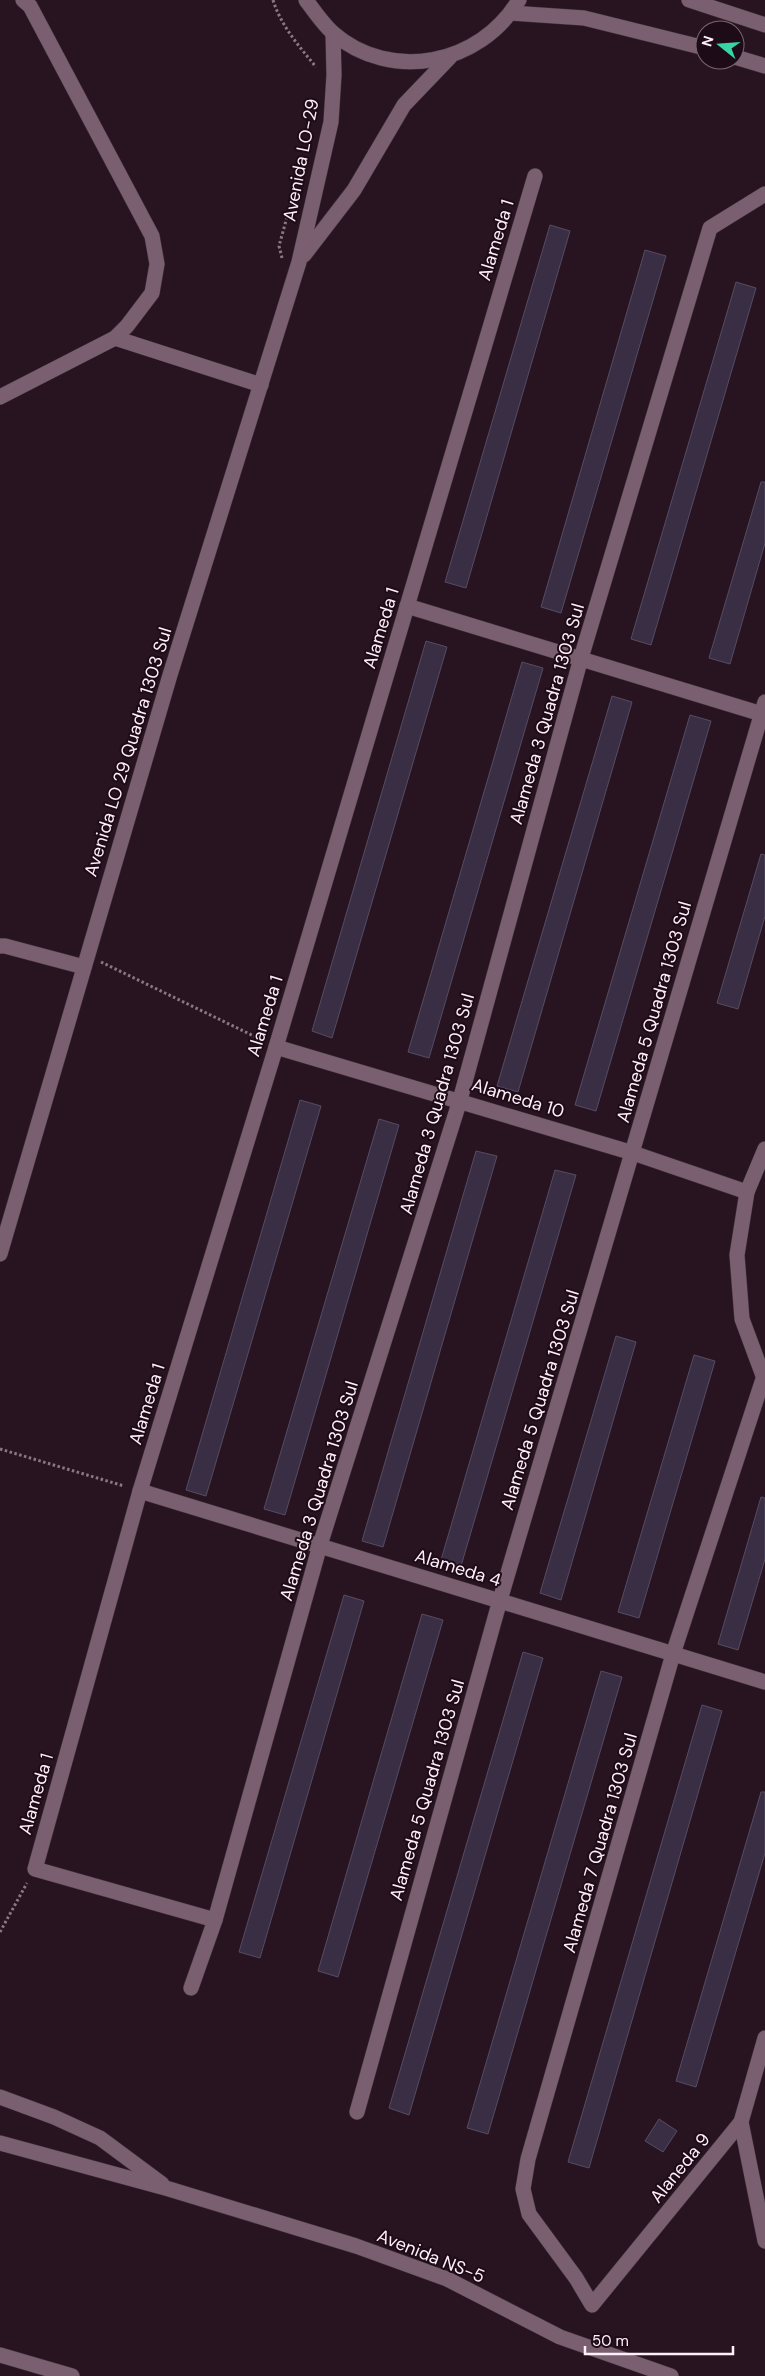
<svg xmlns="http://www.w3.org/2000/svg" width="765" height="2376" font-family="'DM Sans',sans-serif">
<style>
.building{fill:#392e44;stroke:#574c63}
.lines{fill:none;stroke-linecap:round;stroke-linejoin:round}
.street-casing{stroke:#40313b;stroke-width:16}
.secondary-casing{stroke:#40313b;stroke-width:16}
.path{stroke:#8a7783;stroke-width:3;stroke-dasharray:2.5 2.5;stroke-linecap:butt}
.street{stroke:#795f6f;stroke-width:15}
.secondary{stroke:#795f6f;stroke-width:15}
.labels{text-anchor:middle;stroke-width:4;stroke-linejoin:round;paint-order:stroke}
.street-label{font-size:18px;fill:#ffeff9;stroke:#1e0b18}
</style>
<rect width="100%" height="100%" fill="#281421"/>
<g class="building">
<polygon points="550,225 570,231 466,588 445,582"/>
<polygon points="645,250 666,256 561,613 541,607"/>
<polygon points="736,282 756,288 651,645 631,639"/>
<polygon points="761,482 765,482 765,543 730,664 709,658"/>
<polygon points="426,641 447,647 332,1038 312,1031"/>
<polygon points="522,662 543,668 429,1058 408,1052"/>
<polygon points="612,696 632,702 518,1092 497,1086"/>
<polygon points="690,715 711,721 596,1111 575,1105"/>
<polygon points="761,854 765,855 765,916 738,1009 717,1003"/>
<polygon points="300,1100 321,1106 206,1496 186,1490"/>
<polygon points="379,1119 399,1125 285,1515 264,1509"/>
<polygon points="476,1151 497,1156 383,1547 362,1541"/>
<polygon points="555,1170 576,1175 461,1566 441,1560"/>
<polygon points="616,1336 636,1342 561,1600 540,1593"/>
<polygon points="694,1355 715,1361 639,1618 618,1612"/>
<polygon points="761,1497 765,1498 765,1559 738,1650 718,1644"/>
<polygon points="344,1595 364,1601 260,1958 239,1952"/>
<polygon points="422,1614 443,1620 338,1977 318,1971"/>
<polygon points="523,1652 543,1658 409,2115 389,2108"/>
<polygon points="601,1671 622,1677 488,2134 467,2128"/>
<polygon points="702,1705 722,1711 589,2168 568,2162"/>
<polygon points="761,1792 765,1792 765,1853 696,2087 676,2081"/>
<polygon points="659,2119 677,2131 663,2152 645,2141"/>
</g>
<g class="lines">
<g class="street-casing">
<g id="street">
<polyline points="115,338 261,385"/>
<polyline points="0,397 115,338 127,326 152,293 157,264 152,236 30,6 23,0"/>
<polyline points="407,606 765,715"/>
<polyline points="0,946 5,946 84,967"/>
<polyline points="276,1047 633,1153 747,1192"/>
<polyline points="765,1149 747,1192 737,1255 742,1319 765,1381"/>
<polyline points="763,1379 673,1654 528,2159 523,2189 529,2214 576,2278 592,2305 741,2122 765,2038"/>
<polyline points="140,1491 765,1682"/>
<polyline points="215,1920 35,1869 140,1491 276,1047 535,176"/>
<polyline points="191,1988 215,1920 320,1545 460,1100 581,658 710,228 765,194"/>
<polyline points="357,2112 500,1600 765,702"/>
<polyline points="741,2122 765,2241"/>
<polyline points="0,2355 72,2376"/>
</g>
</g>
<g class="secondary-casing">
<g id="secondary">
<path d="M 306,0 C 314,11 323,24 333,33 C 391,83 480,65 519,0"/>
<polyline points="689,0 765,25"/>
<polyline points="511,13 584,18 705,48"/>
<polyline points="735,57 765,66"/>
<polyline points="304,255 354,190 404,105 450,57"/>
<polyline points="0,1254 170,675 299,262 331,122 334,75 333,33"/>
<polyline points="0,2097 54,2117 100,2138 162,2184"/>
<polyline points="0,2143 169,2189 356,2246 447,2279 560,2337 671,2376"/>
</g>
</g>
<g class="path">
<path d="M 273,0 C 281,26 299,46 316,67"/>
<polyline points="282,258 279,246 300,170"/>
<polyline points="101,962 262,1040"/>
<polyline points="0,1449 124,1486"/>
<polyline points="0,1932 27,1883"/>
</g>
<use href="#street" class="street"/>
<use href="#secondary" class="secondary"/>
</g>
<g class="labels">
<g class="street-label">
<text transform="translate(301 160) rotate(-79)" y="6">Avenida LO-29</text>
<text transform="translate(496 240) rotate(-73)" y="6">Alameda 1</text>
<text transform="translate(381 628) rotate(-73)" y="6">Alameda 1</text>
<text transform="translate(547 714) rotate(-74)" y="6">Alameda 3 Quadra 1303 Sul</text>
<text transform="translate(128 752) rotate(-73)" y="6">Avenida LO 29 Quadra 1303 Sul</text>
<text transform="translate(654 1012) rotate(-74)" y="6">Alameda 5 Quadra 1303 Sul</text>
<text transform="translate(265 1016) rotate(-73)" y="6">Alameda 1</text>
<text transform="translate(518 1098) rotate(17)" y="6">Alameda 10</text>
<text transform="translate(437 1104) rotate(-74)" y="6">Alameda 3 Quadra 1303 Sul</text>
<text transform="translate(540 1400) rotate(-73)" y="6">Alameda 5 Quadra 1303 Sul</text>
<text transform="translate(147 1404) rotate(-73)" y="6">Alameda 1</text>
<text transform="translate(319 1491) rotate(-73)" y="6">Alameda 3 Quadra 1303 Sul</text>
<text transform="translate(458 1568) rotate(17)" y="6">Alameda 4</text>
<text transform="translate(427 1790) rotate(-74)" y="6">Alameda 5 Quadra 1303 Sul</text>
<text transform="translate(36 1794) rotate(-74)" y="6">Alameda 1</text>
<text transform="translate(600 1843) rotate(-74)" y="6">Alameda 7 Quadra 1303 Sul</text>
<text transform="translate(680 2168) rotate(-51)" y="6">Alaneda 9</text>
<text transform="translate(431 2256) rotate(22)" y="6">Avenida NS-5</text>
</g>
</g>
<g transform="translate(720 45) rotate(287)"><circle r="24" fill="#1e0b18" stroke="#786672"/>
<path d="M0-4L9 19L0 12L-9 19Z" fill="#38d4a6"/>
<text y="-8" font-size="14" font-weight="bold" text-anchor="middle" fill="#ffeff9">N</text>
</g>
<path d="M585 2346v8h148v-8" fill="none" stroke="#ffeff9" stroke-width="2.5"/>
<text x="592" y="2346" font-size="15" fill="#ffeff9" stroke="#1e0b18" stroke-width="4" paint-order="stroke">50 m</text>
</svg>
